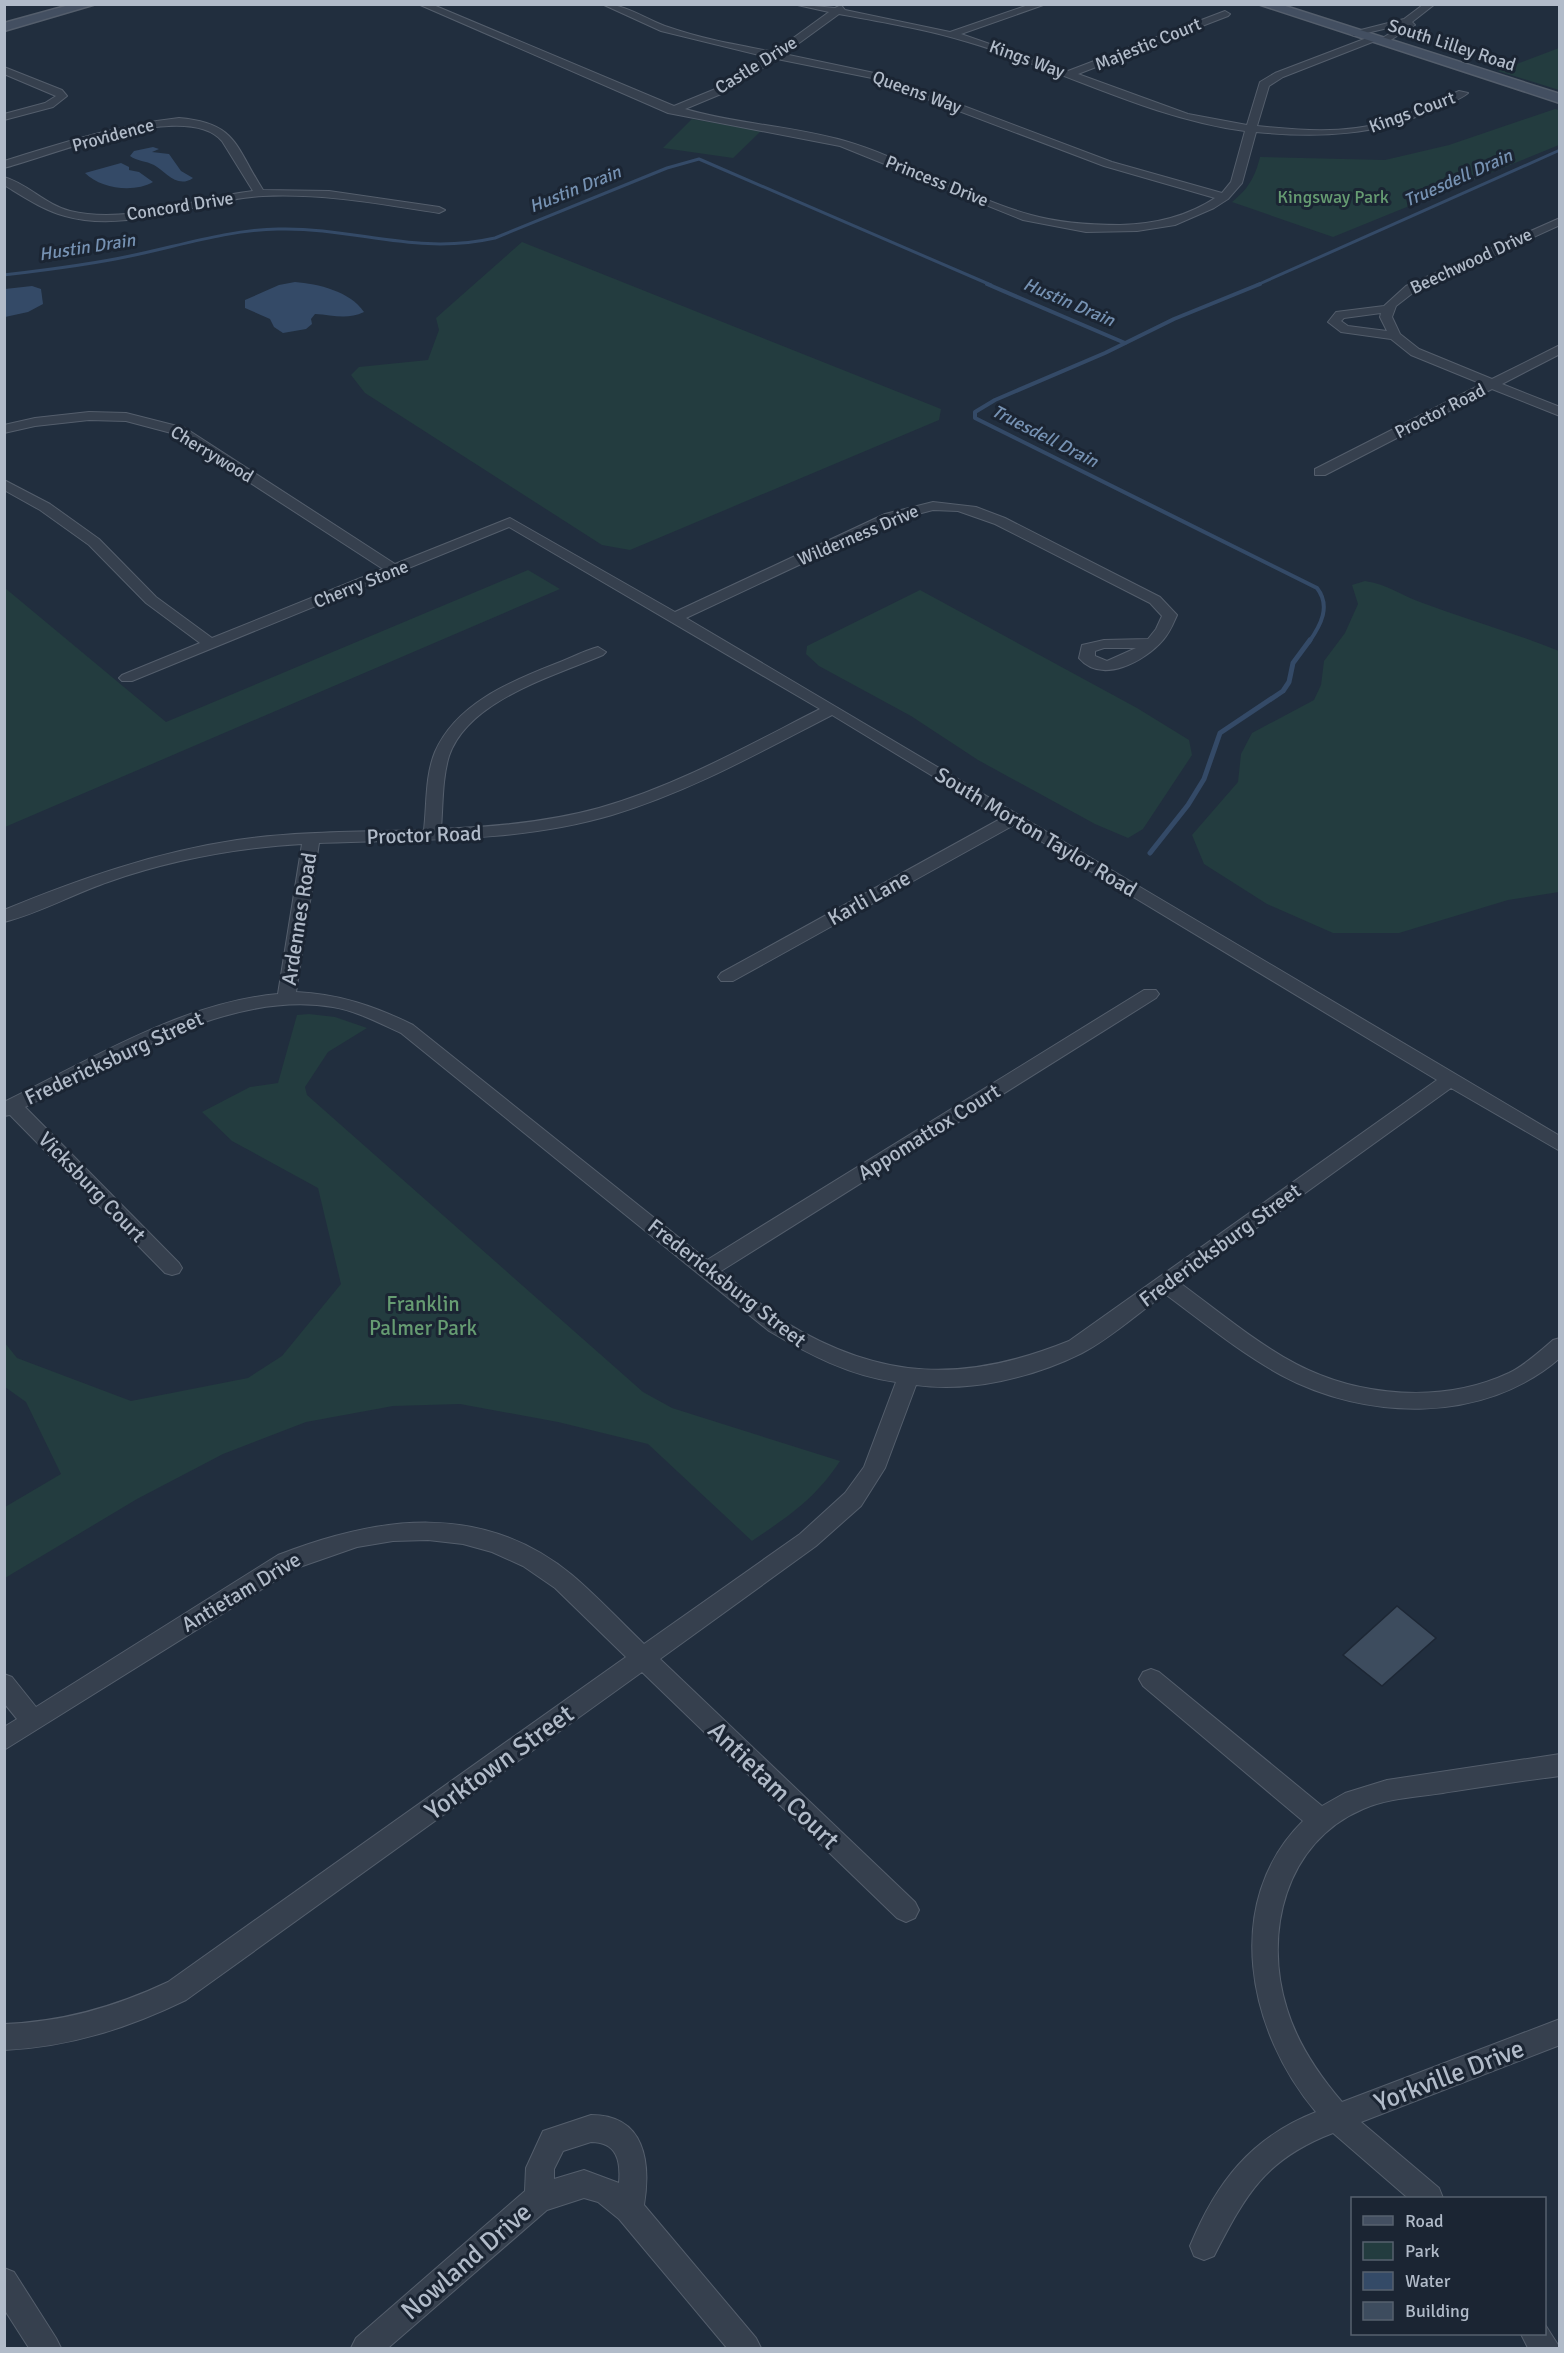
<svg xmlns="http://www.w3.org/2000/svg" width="1564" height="2353" font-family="Signika,sans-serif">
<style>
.green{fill:#233c3f}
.water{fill:#344a67}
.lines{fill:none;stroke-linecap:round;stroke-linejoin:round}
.stream-far2{stroke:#344a67;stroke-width:3}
.stream-far1{stroke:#344a67;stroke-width:4}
.stream{stroke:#344a67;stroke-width:5}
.building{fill:#3d4c5e;stroke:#1d2735;stroke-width:1.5}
.street-casing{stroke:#545e6c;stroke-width:2}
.secondary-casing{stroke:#545e6c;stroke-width:3}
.street{fill:#36404e;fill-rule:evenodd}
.secondary{fill:#434f61;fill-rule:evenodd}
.labels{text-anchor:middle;stroke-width:6;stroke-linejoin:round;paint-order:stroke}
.far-street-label{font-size:18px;fill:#b1bbc9;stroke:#1b2533}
.far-water-label{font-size:18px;font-style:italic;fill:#7692b3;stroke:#1b2533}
.far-park-label{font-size:18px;fill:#669c72;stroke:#1b2533}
.street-label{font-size:21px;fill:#b1bbc9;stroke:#1b2533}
.park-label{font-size:21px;fill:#669c72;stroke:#1b2533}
.near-street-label{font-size:26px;fill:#b1bbc9;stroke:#1b2533}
</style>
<rect width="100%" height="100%" fill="#212e3e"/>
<g class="green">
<polygon points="1559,48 1559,90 1498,71"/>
<path d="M 1555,109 L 1559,110 L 1559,145 L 1333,237 L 1232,202 C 1249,188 1255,177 1260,157 L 1385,160 L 1449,145 Z"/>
<polygon points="692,119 761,131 733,158 663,148"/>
<polygon points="522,242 941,409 939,420 630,550 602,545 365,393 351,375 359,367 428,360 439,330 436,318"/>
<polygon points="528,570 560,589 5,827 5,588 166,722"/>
<path d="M 1365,581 C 1386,584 1401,595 1420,602 C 1466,619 1514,633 1559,651 L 1559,892 L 1508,900 L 1399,933 L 1333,933 L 1267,904 L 1204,864 L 1192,835 L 1238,782 L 1241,754 L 1252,733 L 1314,700 L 1321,685 L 1324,661 L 1345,633 L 1358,604 L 1352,585 Z"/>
<polygon points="920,590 1137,708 1189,740 1192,755 1143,829 1128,838 1095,824 978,760 911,716 819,666 806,654 807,646"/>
<path d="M 309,1014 L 335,1017 L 367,1028 L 328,1052 L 305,1087 L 307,1095 L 643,1392 L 672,1408 L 840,1461 C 814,1500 790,1515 752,1541 L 648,1444 L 558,1422 L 460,1404 L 393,1406 L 306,1422 L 223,1454 L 137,1499 L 5,1578 L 5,1507 L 61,1474 L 26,1402 L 5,1387 L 5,1343 L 17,1358 L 131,1401 L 248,1378 L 282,1356 L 341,1284 L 318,1188 L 232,1141 L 202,1112 L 250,1087 L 278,1083 L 297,1015 Z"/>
</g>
<g class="water">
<path d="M 153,147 L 159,149 L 152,152 L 169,154 L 181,171 L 193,178 C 177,189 166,172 154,165 C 146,161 137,161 130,156 L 134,151 Z"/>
<path d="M 121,163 L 129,167 L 129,170 L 139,172 L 153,182 C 134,193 101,189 85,173 Z"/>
<path d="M 295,282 C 318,284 350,291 364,312 C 347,320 333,315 315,314 L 311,319 L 312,324 L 306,329 L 283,333 L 274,327 L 270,319 L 245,308 L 245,300 L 279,285 Z"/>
<polygon points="32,286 41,289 43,304 28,312 5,317 5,289"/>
</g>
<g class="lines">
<g class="stream-far2">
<path d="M 4,275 C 46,270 89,265 130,256 C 179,246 227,230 278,229 C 355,227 415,256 495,238 L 667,168 L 699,159 L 991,285"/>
<polyline points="1257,285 1560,150"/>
</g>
<g class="stream-far1">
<polyline points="987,284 1125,343"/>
<path d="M 1260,284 L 1174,319 L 1105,353 L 995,400 L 975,412 L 975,418 L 1317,588 C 1331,606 1321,625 1309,642"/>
</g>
<polyline class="stream" points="1150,853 1188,805 1204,779 1220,733 1283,691 1289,682 1293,663 1310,640"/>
</g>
<polygon class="building" points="1397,1606 1436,1638 1382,1686 1343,1655"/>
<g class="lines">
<g class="street-casing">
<g id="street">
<path d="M 418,4 L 431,4 L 674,106 L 713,90 L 767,57 L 661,31 L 602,4 C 626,4 645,19 668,27 C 702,39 738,45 774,52 L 829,12 L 793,4 L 835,8 L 841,5 L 845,10 L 950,32 L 1031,4 L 1046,4 L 961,34 L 1068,71 L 1225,11 L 1230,14 L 1228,16 L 1078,74 L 1188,114 L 1247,125 L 1260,82 L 1275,73 L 1372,36 L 1375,37 L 1375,41 L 1283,77 L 1269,86 L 1257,126 C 1298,130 1342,134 1382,123 C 1409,115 1434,102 1459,91 L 1468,93 C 1460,100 1446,104 1435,109 C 1376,136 1319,138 1256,132 L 1242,183 L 1228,199 L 1214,208 L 1175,225 L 1137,231 L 1086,232 L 1023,220 L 840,146 L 668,113 ZM 839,14 C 882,22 926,29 968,42 C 1061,69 1148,118 1245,131 L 1231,182 L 1222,193 L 1112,162 L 879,74 L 784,54 ZM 777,59 L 872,78 L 1104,166 L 1215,198 C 1186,217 1155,224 1120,225 C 1090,225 1060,223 1031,215 C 969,198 907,159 845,141 C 792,126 737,124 685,109 L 721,94 Z"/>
<polygon points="1424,4 1435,4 1412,22 1415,25 1384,44 1376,42 1405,24 1354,36 1349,33 1404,19"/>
<polygon points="4,67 62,90 67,96 53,107 4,120 4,114 45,103 56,96 4,74"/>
<path d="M 179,118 C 237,123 235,146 263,190 L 329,191 L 439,207 L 445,210 L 439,213 C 381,204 322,193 263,196 C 198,200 129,234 65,216 C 43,210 24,197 4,185 L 4,177 C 28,184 46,205 70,211 C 129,225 194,198 253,191 L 222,141 C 186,99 51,156 4,168 L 4,161 C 62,143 118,125 179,118 Z"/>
<path d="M 1560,218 L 1560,225 L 1414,292 L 1396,306 L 1392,317 L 1400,334 L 1419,349 L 1492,379 L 1560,345 L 1560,354 L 1502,384 L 1560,407 L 1560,416 L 1492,389 L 1325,475 L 1315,475 L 1315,469 L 1482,384 L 1411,355 L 1391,339 L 1341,332 L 1328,322 L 1336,312 L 1384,306 L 1406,286 ZM 1381,313 L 1380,317 L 1387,331 L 1348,326 L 1341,321 L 1344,318 Z"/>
<path d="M 89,412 L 126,413 L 185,428 L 395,564 L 510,518 L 675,612 L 885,514 L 933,502 L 976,507 L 1005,518 L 1160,597 L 1177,615 C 1173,624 1170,632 1163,640 C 1145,661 1102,685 1079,658 L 1082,645 L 1104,640 L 1148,639 L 1156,629 L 1162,616 L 1150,603 L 995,524 L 958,511 L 933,510 L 895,520 L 686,618 L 1560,1136 L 1560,1151 L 1451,1088 L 1180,1283 C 1218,1311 1255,1342 1296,1364 C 1359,1397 1443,1404 1509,1373 C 1525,1365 1539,1352 1553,1340 L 1560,1338 L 1560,1358 C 1484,1424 1366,1421 1281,1375 C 1239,1352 1203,1322 1165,1294 C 1138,1313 1111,1338 1082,1353 C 1034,1377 970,1393 916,1385 L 885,1468 L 861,1506 L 816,1546 L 660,1659 L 915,1902 L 919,1910 L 915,1918 L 906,1922 L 897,1918 L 642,1672 L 186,2000 C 128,2028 70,2047 4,2050 L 4,2024 C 63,2022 115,2007 168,1982 L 626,1657 L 555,1588 L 523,1566 L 492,1552 L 463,1544 L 428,1540 L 393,1541 L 357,1547 L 294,1569 L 4,1750 L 4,1727 L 17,1719 L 4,1703 L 4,1674 L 12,1677 L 36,1707 L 278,1555 C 378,1516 482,1501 572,1575 C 597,1596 620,1621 644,1644 L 800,1534 L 845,1493 L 864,1467 L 896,1382 C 850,1376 808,1354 769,1331 L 401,1033 C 379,1023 357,1011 333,1007 C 229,989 115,1063 25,1107 L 179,1263 L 182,1268 L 179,1273 L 172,1275 L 165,1273 L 10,1115 L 4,1116 L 4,1102 C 90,1060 181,1003 278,994 L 302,844 C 235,848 171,860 108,882 C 73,894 40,913 4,922 L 4,910 C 79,879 156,852 237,840 C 299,831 362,832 424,830 C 427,805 425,776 435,752 C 456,704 509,682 555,664 C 569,659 583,651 598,647 L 606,652 L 603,655 C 554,676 468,700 449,756 C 442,779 443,805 441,829 C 494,827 548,822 599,808 C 677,786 749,745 820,709 L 509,527 L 132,681 L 122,681 L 119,678 L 122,675 L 200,643 L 146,603 L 89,545 L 40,510 L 4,490 L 4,480 L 50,504 L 99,539 L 156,597 L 212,638 L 383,569 L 175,434 L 126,421 L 89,420 L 35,426 L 4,433 L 4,425 L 35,418 ZM 1104,648 L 1136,648 L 1107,661 L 1095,656 L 1095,651 ZM 832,715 L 1002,818 L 721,973 L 718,977 L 721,981 L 733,981 L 1014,825 L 1437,1080 L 1069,1341 C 965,1383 882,1381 785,1322 C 763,1308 742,1287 721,1271 L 1156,998 L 1159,994 L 1156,990 L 1144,990 L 707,1260 L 413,1025 C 375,1006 339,994 296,992 L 319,843 C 417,839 517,843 612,815 C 689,792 760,752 832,715 Z"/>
<path d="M 1151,1669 L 1159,1672 L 1322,1806 L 1345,1793 L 1387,1780 L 1560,1754 L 1560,1776 C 1520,1781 1482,1787 1443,1793 C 1416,1797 1388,1798 1363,1809 C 1285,1842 1263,1934 1287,2009 C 1298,2045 1319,2075 1342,2102 L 1560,2019 L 1560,2045 L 1361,2122 L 1439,2188 L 1443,2198 L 1408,2198 L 1333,2133 C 1265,2159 1246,2194 1214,2256 L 1204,2260 L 1194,2256 L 1190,2246 C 1216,2183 1250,2138 1316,2112 C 1248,2032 1221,1902 1303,1821 L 1143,1686 L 1139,1679 L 1143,1672 Z"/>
<path d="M 591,2115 C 645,2115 651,2162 644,2205 L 756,2338 L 761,2348 L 727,2348 L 619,2219 L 598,2202 L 584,2198 L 547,2210 L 388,2348 L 351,2348 L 356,2338 L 525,2191 L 526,2168 L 543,2131 ZM 591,2142 C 617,2142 621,2161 619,2183 L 584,2170 L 554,2179 L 554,2169 L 563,2151 Z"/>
<polygon points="4,2268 14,2272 56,2338 61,2348 29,2348 4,2309"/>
<polygon points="1544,2323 1560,2348 1528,2348 1521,2334 1544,2334"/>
</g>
</g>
<g class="secondary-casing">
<g id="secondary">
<polygon points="73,4 96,4 4,31 4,23"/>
<polygon points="1258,4 1279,4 1560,94 1560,103"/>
</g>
</g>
<use href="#street" class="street"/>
<use href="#secondary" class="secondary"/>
</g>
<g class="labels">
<g class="far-street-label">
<text transform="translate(1148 44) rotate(-22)" y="6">Majestic Court</text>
<text transform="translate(1452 45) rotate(18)" y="6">South Lilley Road</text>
<text transform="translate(1027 59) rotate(20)" y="6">Kings Way</text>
<text transform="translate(756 65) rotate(-32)" y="6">Castle Drive</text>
<text transform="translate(917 92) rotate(20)" y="6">Queens Way</text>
<text transform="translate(1412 112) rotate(-20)" y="6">Kings Court</text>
<text transform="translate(113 135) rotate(-15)" y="6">Providence</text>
<text transform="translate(937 181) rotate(22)" y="6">Princess Drive</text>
<text transform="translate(180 206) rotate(-9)" y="6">Concord Drive</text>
<text transform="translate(1471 261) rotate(-25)" y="6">Beechwood Drive</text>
<text transform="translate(1440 411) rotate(-27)" y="6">Proctor Road</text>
<text transform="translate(212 454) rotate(31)" y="6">Cherrywood</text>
<text transform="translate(858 535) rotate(-23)" y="6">Wilderness Drive</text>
<text transform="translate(361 584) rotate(-22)" y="6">Cherry Stone</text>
</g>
<g class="far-water-label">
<text transform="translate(1458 178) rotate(-24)" y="6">Truesdell Drain</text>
<text transform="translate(575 189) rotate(-22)" y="6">Hustin Drain</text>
<text transform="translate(87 247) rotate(-9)" y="6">Hustin Drain</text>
<text transform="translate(1069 302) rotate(23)" y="6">Hustin Drain</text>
<text transform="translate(1045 436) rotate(27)" y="6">Truesdell Drain</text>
</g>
<g class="far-park-label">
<text x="1333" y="203">Kingsway Park</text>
</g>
<g class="street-label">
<text transform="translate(1036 832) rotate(31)" y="7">South Morton Taylor Road</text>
<text transform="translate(424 835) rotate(-2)" y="7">Proctor Road</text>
<text transform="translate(869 898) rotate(-29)" y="7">Karli Lane</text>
<text transform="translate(299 919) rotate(-81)" y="7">Ardennes Road</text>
<text transform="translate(114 1058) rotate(-25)" y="7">Fredericksburg Street</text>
<text transform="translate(929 1132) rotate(-32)" y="7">Appomattox Court</text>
<text transform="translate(92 1187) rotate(46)" y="7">Vicksburg Court</text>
<text transform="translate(1220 1245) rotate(-36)" y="7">Fredericksburg Street</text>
<text transform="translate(727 1283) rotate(38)" y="7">Fredericksburg Street</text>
<text transform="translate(241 1592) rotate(-31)" y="7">Antietam Drive</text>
</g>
<g class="park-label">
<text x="423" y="1311">Franklin<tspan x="423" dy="24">Palmer Park</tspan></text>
</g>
<g class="near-street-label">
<text transform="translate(499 1762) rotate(-36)" y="9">Yorktown Street</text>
<text transform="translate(774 1785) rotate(44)" y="9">Antietam Court</text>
<text transform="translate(1449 2075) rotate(-21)" y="9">Yorkville Drive</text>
<text transform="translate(466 2261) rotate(-41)" y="9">Nowland Drive</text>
</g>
</g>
<rect width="1564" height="2353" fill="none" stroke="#b1bbc9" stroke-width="12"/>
<rect x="1351" y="2197" width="195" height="138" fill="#1b2533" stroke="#57616f" stroke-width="1.5"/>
<rect x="1363" y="2216" width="30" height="9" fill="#434f61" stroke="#57616f" stroke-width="1.5"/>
<text x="1405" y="2227" font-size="18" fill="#b1bbc9">Road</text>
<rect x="1363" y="2242" width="30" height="18" fill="#233c3f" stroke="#57616f" stroke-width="1.5"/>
<text x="1405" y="2257" font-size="18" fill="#b1bbc9">Park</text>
<rect x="1363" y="2272" width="30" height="18" fill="#344a67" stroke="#57616f" stroke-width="1.5"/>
<text x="1405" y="2287" font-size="18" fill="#b1bbc9">Water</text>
<rect x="1363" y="2302" width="30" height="18" fill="#3d4c5e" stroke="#57616f" stroke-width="1.5"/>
<text x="1405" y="2317" font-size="18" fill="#b1bbc9">Building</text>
</svg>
